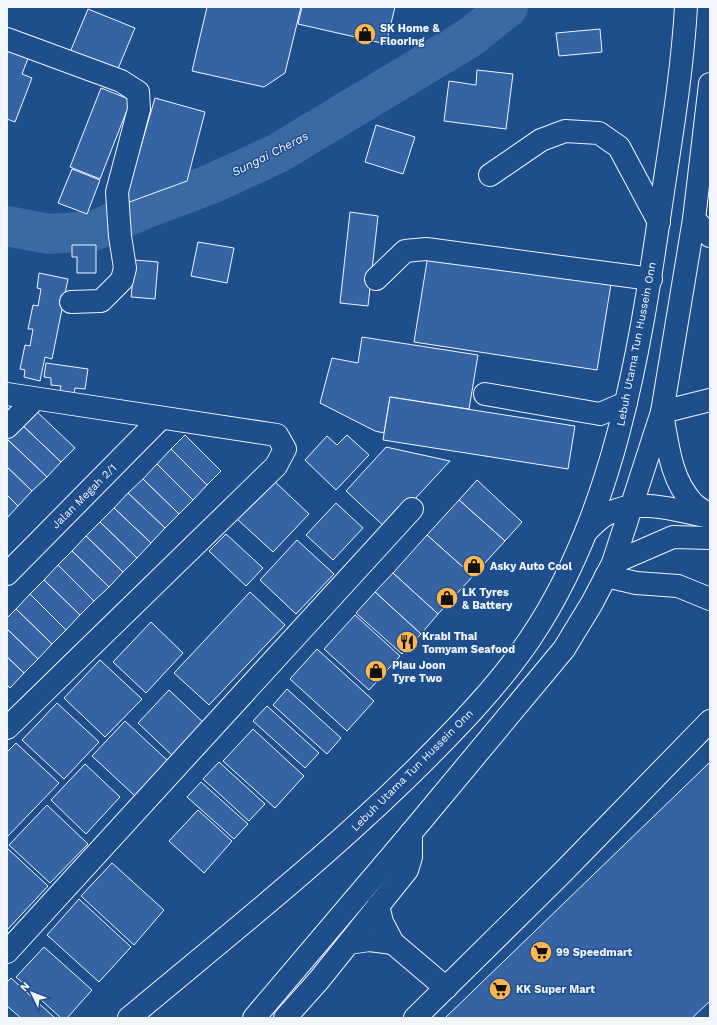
<svg xmlns="http://www.w3.org/2000/svg" width="717" height="1025" font-family="'Work Sans',sans-serif">
<style>
.lines{fill:none;stroke-linecap:round;stroke-linejoin:round}
.river{stroke:#3b69a3;stroke-width:40}
.building{fill:#3563a3;stroke:#f2f6ff}
.minor-casing{stroke:#f2f6ff;stroke-width:24}
.major-casing{stroke:#f2f6ff;stroke-width:24}
.minor{stroke:#1f4e8c;stroke-width:22}
.major{stroke:#1f4e8c;stroke-width:22}
.labels{text-anchor:middle;stroke-width:3;stroke-linejoin:round;paint-order:stroke}
.poi-label{font-size:11px;font-weight:bold;fill:#f2f6ff;stroke:#1f4e8c;text-anchor:start}
.street-label{font-size:11px;fill:#f2f6ff;stroke:#1f4e8c}
.water-label{font-size:12px;font-style:italic;fill:#f2f6ff;stroke:#1f4e8c}
</style>
<rect width="100%" height="100%" fill="#1f4e8c"/>
<g class="lines">
<polyline class="river" points="7,226 49,234 93,231 147,208 211,184 278,153 469,38 508,7"/>
</g>
<g class="building">
<polygon points="207,7 301,7 285,73 264,87 192,71"/>
<polygon points="302,7 395,7 386,44 298,24"/>
<polygon points="88,9 135,28 115,76 68,57"/>
<polygon points="600,29 602,52 559,56 556,33"/>
<polygon points="7,48 29,56 22,74 32,78 15,122 7,119"/>
<polygon points="477,70 513,74 506,129 444,121 449,81 476,85"/>
<polygon points="101,88 131,100 100,179 70,167"/>
<polygon points="155,98 205,112 187,181 124,204"/>
<polygon points="376,125 415,137 403,174 365,162"/>
<polygon points="72,169 100,180 87,214 58,203"/>
<polygon points="350,212 378,216 368,306 340,303"/>
<polygon points="198,242 234,248 227,283 191,276"/>
<polygon points="72,245 96,245 96,273 77,273 77,257 72,257"/>
<polygon points="428,255 611,284 597,370 414,342"/>
<polygon points="135,260 158,262 155,299 131,297"/>
<polygon points="39,273 68,279 52,359 45,357 40,381 24,377 25,370 20,369 25,345 30,346 33,329 28,329 33,305 38,306 41,289 37,288"/>
<polygon points="362,337 478,355 469,409 390,397 384,433 375,431 320,403 332,358 358,363"/>
<polygon points="46,363 88,369 85,389 75,388 74,393 60,391 61,386 51,385 51,378 44,377"/>
<polygon points="390,397 575,426 568,469 383,440"/>
<polygon points="34,409 75,448 61,462 20,423"/>
<polygon points="20,423 61,462 47,477 7,439"/>
<polygon points="185,435 221,471 207,485 171,449"/>
<polygon points="347,435 369,455 336,490 305,460 327,436 337,445"/>
<polygon points="7,439 47,477 32,491 7,467"/>
<polygon points="386,447 450,461 387,529 346,491"/>
<polygon points="171,449 207,485 193,500 157,464"/>
<polygon points="157,464 193,500 179,514 143,479"/>
<polygon points="7,467 32,491 18,506 7,495"/>
<polygon points="143,479 179,514 165,528 128,493"/>
<polygon points="273,480 309,514 273,552 237,519"/>
<polygon points="477,480 522,522 505,541 459,500"/>
<polygon points="128,493 165,528 151,543 114,508"/>
<polygon points="7,495 18,506 7,518"/>
<polygon points="459,500 505,541 473,576 427,535"/>
<polygon points="336,503 363,528 333,560 306,535"/>
<polygon points="114,508 151,543 137,558 100,522"/>
<polygon points="100,522 137,558 123,572 86,536"/>
<polygon points="226,534 263,568 246,586 209,551"/>
<polygon points="427,535 473,576 438,614 393,573"/>
<polygon points="86,536 123,572 109,587 72,551"/>
<polygon points="297,540 334,574 296,614 260,580"/>
<polygon points="72,551 109,587 94,601 58,565"/>
<polygon points="58,565 94,601 80,615 44,580"/>
<polygon points="393,573 438,614 421,634 375,592"/>
<polygon points="44,580 80,615 66,630 30,594"/>
<polygon points="250,592 285,625 209,705 174,673"/>
<polygon points="375,592 421,634 402,654 356,613"/>
<polygon points="30,594 66,630 52,644 16,609"/>
<polygon points="16,609 52,644 38,659 7,629 7,618"/>
<polygon points="355,615 400,656 369,690 324,649"/>
<polygon points="151,622 183,653 146,693 113,662"/>
<polygon points="7,629 38,659 24,673 7,657"/>
<polygon points="317,649 374,701 347,731 290,679"/>
<polygon points="7,657 24,673 10,688 7,685"/>
<polygon points="100,660 142,699 105,737 64,698"/>
<polygon points="287,689 341,738 327,754 273,705"/>
<polygon points="169,690 206,725 175,758 138,723"/>
<polygon points="57,703 99,742 64,779 22,740"/>
<polygon points="267,706 319,753 305,768 253,721"/>
<polygon points="125,721 168,761 135,796 92,756"/>
<polygon points="253,729 304,776 275,808 223,761"/>
<polygon points="16,743 59,783 7,837 7,752"/>
<polygon points="219,762 265,804 249,821 203,779"/>
<polygon points="710,762 710,1001 692,1018 445,1018"/>
<polygon points="85,764 120,797 86,834 51,800"/>
<polygon points="201,782 248,824 234,839 187,797"/>
<polygon points="47,805 88,844 50,883 9,845"/>
<polygon points="198,810 232,841 204,873 169,841"/>
<polygon points="7,848 48,886 7,930"/>
<polygon points="112,863 164,910 134,945 81,896"/>
<polygon points="79,899 131,947 99,982 47,935"/>
<polygon points="44,947 92,990 67,1018 61,1018 16,977"/>
<polygon points="11,978 55,1018 21,1018 7,1006 7,982"/>
</g>
<g class="lines">
<g class="minor-casing">
<g id="minor">
<polyline points="7,39 121,81 138,92 139,109 117,192 120,236 125,268 122,280 101,301 71,302"/>
<polyline points="490,175 541,140 565,131 599,133 619,147 659,222"/>
<polyline points="694,219 710,236"/>
<polyline points="376,279 405,251 426,249 651,279"/>
<polyline points="7,394 277,435 285,449 276,466 7,728"/>
<polyline points="485,394 600,414 626,403"/>
<polyline points="662,412 710,400"/>
<polyline points="7,427 35,399"/>
<path d="M 586,532 C 592,526 599,518 607,514 C 638,497 678,511 710,517"/>
<polyline points="613,563 673,537 710,538"/>
<polyline points="7,574 160,419"/>
<polyline points="606,576 636,583 678,586 710,599"/>
<polyline points="378,906 382,922 393,943 446,988"/>
<polyline points="349,943 369,940 393,943"/>
<polyline points="7,952 412,509"/>
<polyline points="415,1018 561,874 710,721"/>
</g>
</g>
<g class="major-casing">
<g id="major">
<path d="M 662,414 C 668,444 670,478 692,502 C 696,507 704,511 710,515"/>
<path d="M 129,1018 C 227,936 327,857 418,767 C 458,727 498,686 530,639 C 613,516 639,356 660,212 C 670,144 682,76 686,7"/>
<polyline points="254,1018 411,833 564,649 592,603 613,563 662,412 694,219 710,84"/>
<polyline points="285,1018 319,980 407,870 411,857 411,833"/>
</g>
</g>
<use href="#minor" class="minor"/>
<use href="#major" class="major"/>
</g>
<defs>
<g id="shop-disc" transform="scale(1.15)"><circle r="9.5" fill="#ffb74d" stroke="#1f4e8c"/><path d="M-5-2.5h2.3a2.7 3.5 0 0 1 5.4 0H5L5.5 6h-11ZM-1.5-2.5h3a1.5 2.3 0 0 0-3 0Z" fill="#111"/></g>
<g id="restaurant-disc" transform="scale(1.15)"><circle r="9.5" fill="#ffb74d" stroke="#1f4e8c"/><path d="M-5-6h1v4h1v-4h1v4h1v-4h1v5L-1.5 .5V6h-2V.5L-5-1ZM5-6V6H3V1.5H1.5Q1.5-4 5-6Z" fill="#111"/></g>
<g id="supermarket-disc" transform="scale(1.15)"><circle r="9.5" fill="#ffb74d" stroke="#1f4e8c"/><path d="M-6-5.5h2.5l.6 2H6L4.5 2H-2.5L-4.4-4H-6ZM-1.5 3.2a1.3 1.3 0 1 0 .1 0ZM3 3.2a1.3 1.3 0 1 0 .1 0Z" fill="#111"/></g>
</defs>
<g fill-rule="evenodd">
<use href="#shop-disc" x="365" y="34"/>
<use href="#shop-disc" x="474" y="566"/>
<use href="#shop-disc" x="447" y="598"/>
<use href="#restaurant-disc" x="407" y="642"/>
<use href="#shop-disc" x="376" y="671"/>
<use href="#supermarket-disc" x="541" y="952"/>
<use href="#supermarket-disc" x="500" y="989"/>
</g>
<g class="labels">
<g class="poi-label">
<text x="380" y="32">SK Home &amp;<tspan x="380" dy="13">Flooring</tspan></text>
<text x="490" y="570">Asky Auto Cool</text>
<text x="462" y="596">LK Tyres<tspan x="462" dy="13">&amp; Battery</tspan></text>
<text x="422" y="640">Krabi Thai<tspan x="422" dy="13">Tomyam Seafood</tspan></text>
<text x="392" y="669">Piau Joon<tspan x="392" dy="13">Tyre Two</tspan></text>
<text x="556" y="956">99 Speedmart</text>
<text x="516" y="993">KK Super Mart</text>
</g>
<g class="street-label">
<text transform="translate(636 344) rotate(-79)" y="4">Lebuh Utama Tun Hussein Onn</text>
<text transform="translate(84 496) rotate(-45)" y="4">Jalan Megah 2/1</text>
<text transform="translate(412 770) rotate(-45)" y="4">Lebuh Utama Tun Hussein Onn</text>
</g>
<g class="water-label">
<text transform="translate(270 154) rotate(-27)" y="4">Sungai Cheras</text>
</g>
</g>
<rect width="717" height="1025" fill="none" stroke="#f2f6ff" stroke-width="16"/>
<g transform="translate(32 993) rotate(313)" stroke="#1f4e8c" stroke-width="3" paint-order="stroke">
<path d="M0-3L7 15L0 10L-7 15Z" fill="#f2f6ff"/>
<text y="-6" font-size="11" font-weight="bold" text-anchor="middle" fill="#f2f6ff">N</text>
</g>
</svg>
